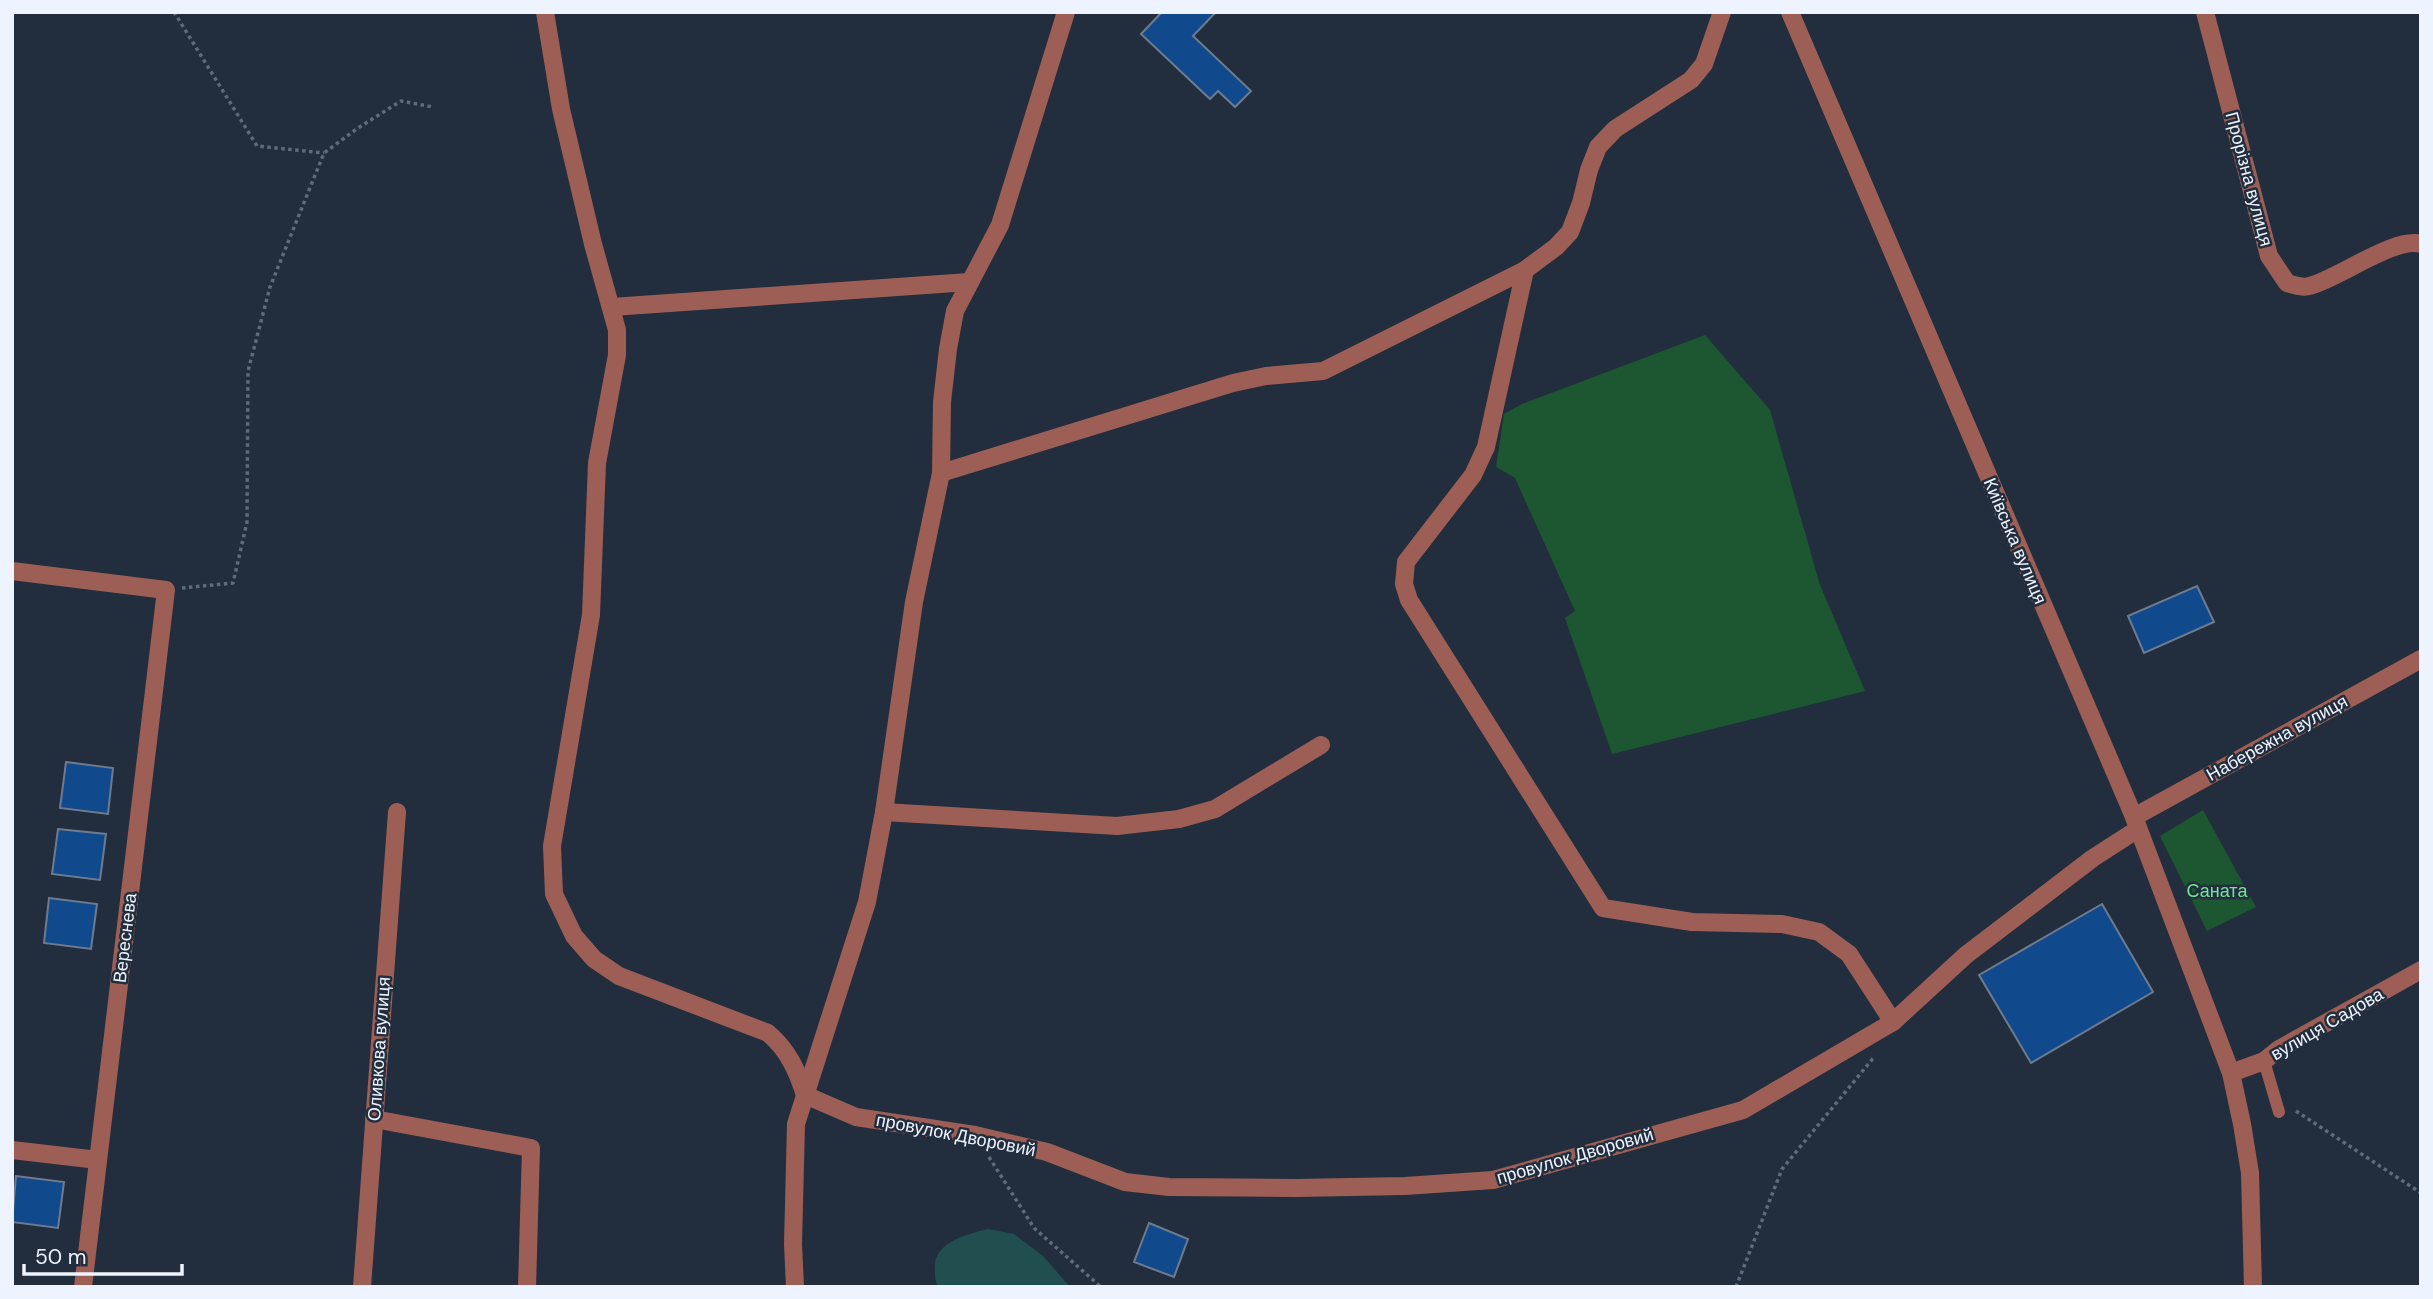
<svg xmlns="http://www.w3.org/2000/svg" width="2433" height="1299" font-family="'DM Sans',sans-serif">
<style>
.green{fill:#1c5731}
.water{fill:#214f50}
.building{fill:#104a8d;stroke:#6e7b8e;stroke-width:2}
.lines{fill:none;stroke-linecap:round;stroke-linejoin:round}
.path{stroke:#606a78;stroke-width:3.5;stroke-dasharray:3.5 3.5;stroke-linecap:butt}
.service{stroke:#9d5f55;stroke-width:12}
.minor{stroke:#9d5f55;stroke-width:18}
.tertiary{stroke:#9d5f55;stroke-width:18}
.labels{text-anchor:middle;stroke-width:5;stroke-linejoin:round;paint-order:stroke}
.street-label{font-size:18px;fill:#edf4ff;stroke:#222e3d}
.park-label{font-size:18px;fill:#71e696;stroke:#222e3d}
</style>
<rect width="100%" height="100%" fill="#222e3d"/>
<g class="green">
<polygon points="1705,335 1770,410 1820,585 1865,691 1612,754 1565,618 1575,611 1515,478 1496,467 1504,414 1522,404"/>
<polygon points="2203,810 2256,907 2207,931 2160,836"/>
</g>
<path class="water" d="M 988,1229 L 1014,1234 L 1043,1256 L 1070,1287 L 939,1287 C 935,1281 935,1278 935,1271 C 931,1243 967,1234 988,1229 Z"/>
<g class="building">
<polygon points="1162,12 1216,12 1193,36 1251,91 1235,107 1218,91 1210,99 1141,34"/>
<polygon points="2197,586 2214,622 2144,653 2128,616"/>
<polygon points="66,762 113,768 108,814 60,808"/>
<polygon points="58,829 106,834 100,880 52,874"/>
<polygon points="49,898 97,904 91,949 44,943"/>
<polygon points="2102,904 2153,992 2031,1063 1979,975"/>
<polygon points="16,1176 64,1182 58,1228 12,1222"/>
<polygon points="1149,1223 1188,1239 1174,1277 1134,1262"/>
</g>
<g class="lines">
<g class="path">
<polyline points="174,12 257,146 324,153"/>
<polyline points="182,588 233,583 247,522 248,371 270,287 324,153 358,128 401,101 433,107"/>
<polyline points="2296,1111 2421,1193"/>
<polyline points="989,1157 1034,1228 1101,1287"/>
<polyline points="1736,1287 1782,1169 1875,1056"/>
</g>
<polyline class="service" points="2264,1061 2279,1112"/>
<g class="minor">
<path d="M 545,12 L 561,109 L 593,244 L 617,330 L 617,355 L 597,463 L 591,615 L 552,846 L 554,894 L 574,936 L 594,959 L 619,976 L 768,1033 C 788,1050 797,1070 805,1095"/>
<path d="M 2205,12 L 2269,256 L 2287,283 C 2294,285 2303,288 2309,286 C 2336,280 2395,236 2421,244"/>
<polyline points="1525,270 1486,447 1473,475 1406,562 1404,584 1409,600 1603,908 1692,922 1782,924 1819,932 1849,954 1893,1022"/>
<polyline points="612,307 969,282"/>
<polyline points="941,473 1233,383 1266,376 1323,371 1525,270 1556,247 1570,232 1581,203 1589,170 1598,147 1615,129 1691,80 1704,64 1722,12"/>
<polyline points="12,571 166,590 83,1287"/>
<polyline points="884,812 1117,826 1179,819 1215,809 1321,745"/>
<polyline points="2134,817 2421,659"/>
<polyline points="2231,1073 2264,1061 2279,1049 2421,970"/>
<polyline points="805,1095 856,1117 975,1135 1047,1152 1125,1182 1169,1187 1296,1188 1405,1186 1493,1180 1743,1110 1893,1022 1966,955 2093,858 2138,829"/>
<polyline points="374,1119 531,1148 527,1287"/>
<polyline points="12,1150 98,1160"/>
<polyline points="362,1287 397,812"/>
<polyline points="795,1287 793,1244 796,1124 867,902 884,812 914,602 941,473 942,402 948,349 955,311 1000,225 1066,12"/>
</g>
<polyline class="tertiary" points="1790,12 2134,817 2231,1073 2242,1124 2250,1173 2253,1287"/>
</g>
<g class="labels">
<g class="street-label">
<text transform="translate(2249 179) rotate(75)" y="6">Прорізна вулиця</text>
<text transform="translate(2015 541) rotate(67)" y="6">Київська вулиця</text>
<text transform="translate(2277 738) rotate(-29)" y="6">Набережна вулиця</text>
<text transform="translate(125 938) rotate(-83)" y="6">Вереснева</text>
<text transform="translate(2327 1024) rotate(-30)" y="6">вулиця Садова</text>
<text transform="translate(379 1049) rotate(-86)" y="6">Оливкова вулиця</text>
<text transform="translate(956 1135) rotate(11)" y="6">провулок Дворовий</text>
<text transform="translate(1575 1156) rotate(-16)" y="6">провулок Дворовий</text>
</g>
<g class="park-label">
<text x="2217" y="897">Саната</text>
</g>
</g>
<rect width="2433" height="1299" fill="none" stroke="#edf4ff" stroke-width="28"/>
<path d="M24 1264v10h158v-10" fill="none" stroke="#edf4ff" stroke-width="3.5"/>
<text x="35" y="1264" font-size="21" fill="#edf4ff" stroke="#222e3d" stroke-width="5" paint-order="stroke">50 m</text>
</svg>
